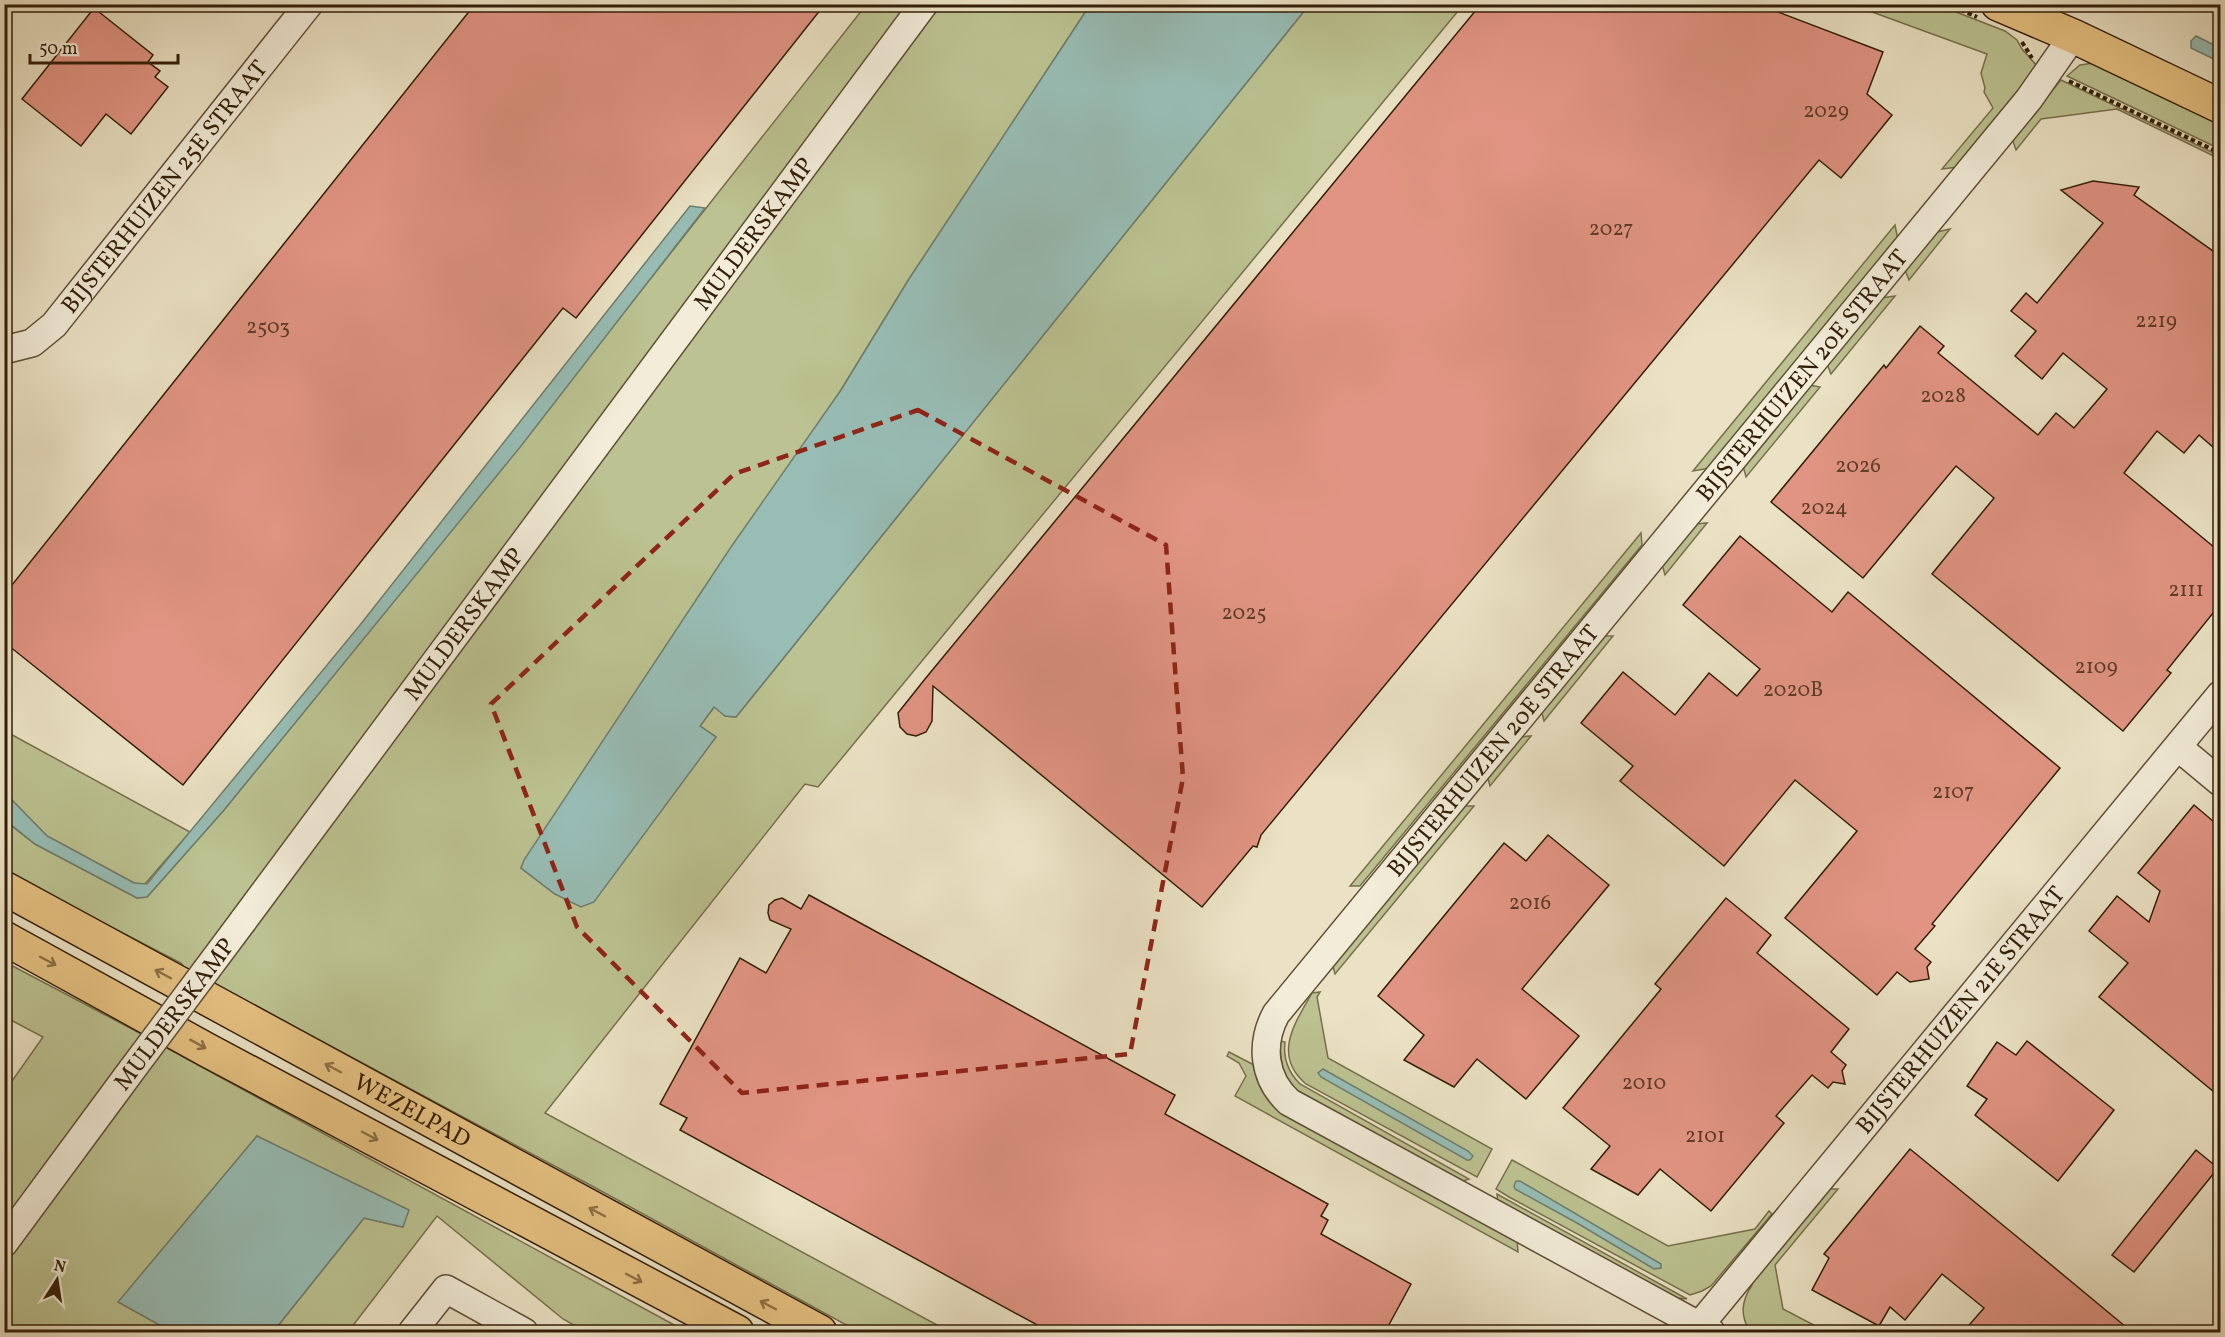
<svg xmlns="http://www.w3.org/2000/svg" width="2225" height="1337" font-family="Vollkorn,serif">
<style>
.green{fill:#bcc291;stroke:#78704c;stroke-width:1.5}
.water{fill:#98bdb5;stroke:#707d70;stroke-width:1.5}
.building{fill:#e19483;stroke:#331e08;stroke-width:1.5}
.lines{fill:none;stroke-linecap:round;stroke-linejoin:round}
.minor-casing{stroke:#614f37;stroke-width:30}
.major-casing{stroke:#331e08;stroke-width:36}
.highway-casing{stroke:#331e08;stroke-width:36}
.path{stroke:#331e08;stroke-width:4;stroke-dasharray:4.5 3;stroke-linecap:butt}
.minor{stroke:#f2ecd9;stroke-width:27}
.major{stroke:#e6c182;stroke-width:33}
.highway{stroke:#e6c182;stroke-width:33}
.minor-bridge-casing{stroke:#614f37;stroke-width:30;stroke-linecap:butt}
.minor-bridge{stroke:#f2ecd9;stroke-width:27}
.oneway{stroke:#8c7045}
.marked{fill:none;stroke:#8f2418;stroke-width:4.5;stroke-dasharray:12 8;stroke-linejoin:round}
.labels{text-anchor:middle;stroke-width:4.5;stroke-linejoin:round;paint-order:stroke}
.number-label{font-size:21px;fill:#5e3c27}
.street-label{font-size:24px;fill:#331e08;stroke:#f2ecd9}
</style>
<rect width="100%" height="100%" fill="#ebe2c5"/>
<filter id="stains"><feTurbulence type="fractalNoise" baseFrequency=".00333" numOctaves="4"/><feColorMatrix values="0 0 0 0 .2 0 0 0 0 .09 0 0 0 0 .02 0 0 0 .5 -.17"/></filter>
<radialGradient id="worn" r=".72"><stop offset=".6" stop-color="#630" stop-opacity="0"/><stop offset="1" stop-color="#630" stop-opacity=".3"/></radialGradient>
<g class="green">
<polygon points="866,5 916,5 190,975 181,963 5,872 4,820 35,844 137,898 147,897 224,810 481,494"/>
<polygon points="938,5 1090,5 909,279 841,390 521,868 555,894 680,784 716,737 700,726 715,706 725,716 736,717 1309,5 1463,5 818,787 805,784 545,1113 950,1332 859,1332 592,1186 213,983 890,73"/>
<polygon points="1853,5 1938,5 2005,31 2017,40 2022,49 2038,67 1958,167 1942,169 1993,108 1984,92 1985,88 1981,73 1987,54"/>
<polygon points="2094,63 2220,118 2220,149 2067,76 2080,65"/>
<polygon points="2061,80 2220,156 2220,159 2117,109 2041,119 2016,150 2012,138"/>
<polygon points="1895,225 1898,240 1710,468 1693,471"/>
<polygon points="1950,229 1909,280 1905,270 1937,232"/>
<polygon points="1895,296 1831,374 1827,364 1881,298"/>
<polygon points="1809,385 1820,387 1746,477 1743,466"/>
<polygon points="1707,523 1665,575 1662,564 1695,524"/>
<polygon points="1641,533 1642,545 1360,886 1350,886"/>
<polygon points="1602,636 1613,636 1544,721 1541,709"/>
<polygon points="5,731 190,832 144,885 134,883 47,836 11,799 5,795"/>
<polygon points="1531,736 1490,786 1487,775 1518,737"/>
<polygon points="1461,806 1474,806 1335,974 1332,963"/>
<polygon points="5,962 147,1037 5,1223 5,1091 43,1037 5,1017"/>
<path d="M 1320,992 L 1317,997 L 1328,1058 L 1492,1149 L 1477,1177 L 1306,1084 C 1272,1055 1295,1023 1312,993 Z"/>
<path d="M 1280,1041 L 1285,1042 C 1283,1058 1288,1072 1300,1084 L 1469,1179 L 1460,1182 L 1300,1093 C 1283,1079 1280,1062 1280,1041 Z"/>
<polygon points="165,1047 687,1332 586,1332 563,1319 437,1216 348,1332 273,1332 364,1218 403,1227 257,1136 119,1302 172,1332 5,1332 4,1262"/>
<polygon points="1229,1052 1254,1065 1517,1240 1518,1252 1235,1096 1246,1076 1239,1063 1227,1056"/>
<polygon points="1512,1160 1668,1246 1755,1229 1769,1211 1772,1214 1711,1286 1702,1291 1690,1295 1509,1197 1496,1189"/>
<path d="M 1827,1189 L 1838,1189 L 1775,1265 L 1783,1309 L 1827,1332 L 1750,1332 C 1740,1315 1741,1302 1752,1285 L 1749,1282 Z"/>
<polygon points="1497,1194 1687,1299 1677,1298 1498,1204"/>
</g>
<g class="water">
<polygon points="1090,5 1309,5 736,717 725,716 714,707 700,726 716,737 594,902 581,907 555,894 521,868 524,860 731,547 841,390 909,279"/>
<polygon points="2196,36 2220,48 2220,62 2191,48 2191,41"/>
<polygon points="690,206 705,208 521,446 224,810 147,897 137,898 35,844 5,820 5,795 11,799 47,836 134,883 147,884 360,625"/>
<polygon points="1323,1069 1468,1151 1473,1156 1470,1160 1467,1160 1321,1077 1318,1073"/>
<polygon points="257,1136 409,1210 403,1227 364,1218 273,1332 172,1332 118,1302"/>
<polygon points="1516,1181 1520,1181 1661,1264 1661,1268 1654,1269 1577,1223 1515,1189 1514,1186"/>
</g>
<g class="building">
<polygon points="475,4 825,4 576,318 563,308 183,785 4,642 4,595"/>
<polygon points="1481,4 1757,4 1883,52 1867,94 1892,115 1841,178 1819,160 1261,835 1257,847 1253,846 1202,907 933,686 932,721 926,732 916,736 907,734 900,727 898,713 925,679"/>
<polygon points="94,8 153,55 148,62 160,71 155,77 168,87 131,134 106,114 81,146 22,99"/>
<polygon points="2093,181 2139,187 2134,195 2220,256 2220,453 2199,435 2184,453 2157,431 2124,473 2220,552 2220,619 2213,613 2167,670 2171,673 2123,731 1932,574 1994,498 1956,466 1863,578 1771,502 1884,365 1886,368 1920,326 1944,346 1938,353 2038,435 2056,413 2074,428 2107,389 2063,353 2042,379 2015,356 2036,331 2011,311 2026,293 2037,303 2103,223 2061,190"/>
<polygon points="1740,536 1832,612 1848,592 2060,768 1932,924 1935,926 1915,949 1931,962 1927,967 1929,979 1910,982 1897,972 1877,995 1785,918 1857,831 1795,780 1724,866 1620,781 1633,766 1581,723 1623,672 1675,715 1709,673 1737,696 1760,669 1683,605"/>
<polygon points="2194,805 2220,827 2220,1097 2099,997 2128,963 2089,931 2117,896 2149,922 2160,891 2138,873"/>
<polygon points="1548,835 1609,885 1522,989 1579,1036 1526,1099 1477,1059 1454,1087 1404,1060 1424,1035 1378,996 1504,843 1526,861"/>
<polygon points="809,895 1175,1095 1165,1114 1328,1204 1321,1216 1328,1220 1321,1234 1411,1284 1385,1332 1050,1332 680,1130 687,1118 660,1104 740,958 766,973 791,929 770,920 768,913 769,905 775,900 782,898 801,909"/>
<polygon points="1726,898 1771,935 1757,953 1849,1029 1831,1052 1846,1065 1842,1071 1845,1084 1833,1082 1828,1088 1812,1075 1776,1116 1784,1123 1711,1211 1660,1169 1638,1195 1591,1169 1610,1146 1563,1108 1661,989 1655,984"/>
<polygon points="2027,1041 2114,1110 2058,1181 1975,1115 1987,1099 1967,1086 1997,1042 2016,1055"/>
<polygon points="1910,1149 2032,1249 2132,1332 1963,1332 1984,1308 1942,1274 1905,1320 1890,1307 1879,1326 1812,1290 1829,1258 1824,1254"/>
<polygon points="2196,1150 2218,1168 2134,1272 2112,1255"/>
</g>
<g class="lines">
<g class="minor-casing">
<g id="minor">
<path id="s1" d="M 4,350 L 32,343 L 54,325 L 309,4"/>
<polyline points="2178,747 2220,782"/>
<path id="s2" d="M 243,921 L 924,4"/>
<polyline points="4,1243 128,1075"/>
<path id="s3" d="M 1699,1326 L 2220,695"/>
<polyline points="412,1332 446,1289 524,1332"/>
<path id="s4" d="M 1711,1332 L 1289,1102 C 1263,1078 1260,1044 1276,1014 L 2029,99 L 2073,36"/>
</g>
</g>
<g class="major-casing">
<polyline id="major" points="1998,4 2073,36 2220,106"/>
</g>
<g class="highway-casing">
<g id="highway">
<path id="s5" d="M 4,888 L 820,1332"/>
<polyline points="4,938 207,1050 737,1332"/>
</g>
</g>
<g class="path">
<polyline points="1947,4 1977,17"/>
<polyline points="2022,42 2032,58"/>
<polyline points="2069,81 2220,153"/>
</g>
<use href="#minor" class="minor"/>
<use href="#major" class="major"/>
<use href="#highway" class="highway"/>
<g class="minor-bridge-casing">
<polyline id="minor-bridge" points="128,1075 243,921"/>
</g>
<use href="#minor-bridge" class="minor-bridge"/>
</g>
<defs><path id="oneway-shaft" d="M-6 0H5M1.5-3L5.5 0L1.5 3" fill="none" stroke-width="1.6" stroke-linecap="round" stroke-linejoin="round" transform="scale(1.5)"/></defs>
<g class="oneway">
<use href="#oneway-shaft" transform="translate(48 961) rotate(28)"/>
<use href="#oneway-shaft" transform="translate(163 974) rotate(-152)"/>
<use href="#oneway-shaft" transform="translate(198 1044) rotate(29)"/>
<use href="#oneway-shaft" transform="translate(333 1068) rotate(-152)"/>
<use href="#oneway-shaft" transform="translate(370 1136) rotate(28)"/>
<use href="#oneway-shaft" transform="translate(597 1212) rotate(-152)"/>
<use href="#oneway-shaft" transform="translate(634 1278) rotate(28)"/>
<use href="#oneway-shaft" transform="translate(768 1305) rotate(-152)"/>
</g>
<path class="marked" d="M 918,410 L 1166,545 L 1183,778 L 1130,1054 L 742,1093 L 577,927 L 491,704 L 734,474 Z"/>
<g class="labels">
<g class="number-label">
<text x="1826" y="117">2029</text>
<text x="1611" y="235">2027</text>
<text x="2156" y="327">2219</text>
<text x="268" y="333">2503</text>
<text x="1943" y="402">2028</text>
<text x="1858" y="472">2026</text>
<text x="1824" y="514">2024</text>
<text x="2186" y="596">2111</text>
<text x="1244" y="619">2025</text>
<text x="2096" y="673">2109</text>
<text x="1793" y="696">2020B</text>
<text x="1953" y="798">2107</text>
<text x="1530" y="909">2016</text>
<text x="1644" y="1089">2010</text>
<text x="1705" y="1142">2101</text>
</g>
<g class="street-label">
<text dy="8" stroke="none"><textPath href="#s1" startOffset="234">BIJSTERHUIZEN 25E STRAAT</textPath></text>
<text dy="8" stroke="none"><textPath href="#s2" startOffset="856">MULDERSKAMP</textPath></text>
<text dy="8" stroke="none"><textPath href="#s4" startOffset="1404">BIJSTERHUIZEN 20E STRAAT</textPath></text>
<text dy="8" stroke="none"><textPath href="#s2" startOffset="370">MULDERSKAMP</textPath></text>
<text dy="8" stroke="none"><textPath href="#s4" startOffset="918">BIJSTERHUIZEN 20E STRAAT</textPath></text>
<text dy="8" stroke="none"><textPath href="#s3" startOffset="410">BIJSTERHUIZEN 21E STRAAT</textPath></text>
<text transform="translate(174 1014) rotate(-53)" y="8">MULDERSKAMP</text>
<text dy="8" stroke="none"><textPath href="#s5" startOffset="465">WEZELPAD</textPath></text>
</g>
</g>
<rect width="2225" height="1337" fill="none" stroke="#ebe2c5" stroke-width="24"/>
<rect x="6" y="6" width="2213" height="1325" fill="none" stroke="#331e08" stroke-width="3"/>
<rect x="12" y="12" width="2201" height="1313" fill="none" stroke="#331e08" stroke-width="1.5"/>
<g transform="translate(57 1280) rotate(12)" stroke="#f2ecd9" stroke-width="4.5" paint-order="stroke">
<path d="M0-4.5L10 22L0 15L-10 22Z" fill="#331e08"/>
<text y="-9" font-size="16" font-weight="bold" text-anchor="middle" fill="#331e08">N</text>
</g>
<path d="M30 54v9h148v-9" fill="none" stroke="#331e08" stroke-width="3"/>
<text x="39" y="54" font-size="18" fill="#331e08" stroke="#f2ecd9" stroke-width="4.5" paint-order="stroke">50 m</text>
<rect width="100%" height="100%" filter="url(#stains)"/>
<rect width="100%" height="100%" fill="url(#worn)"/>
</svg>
